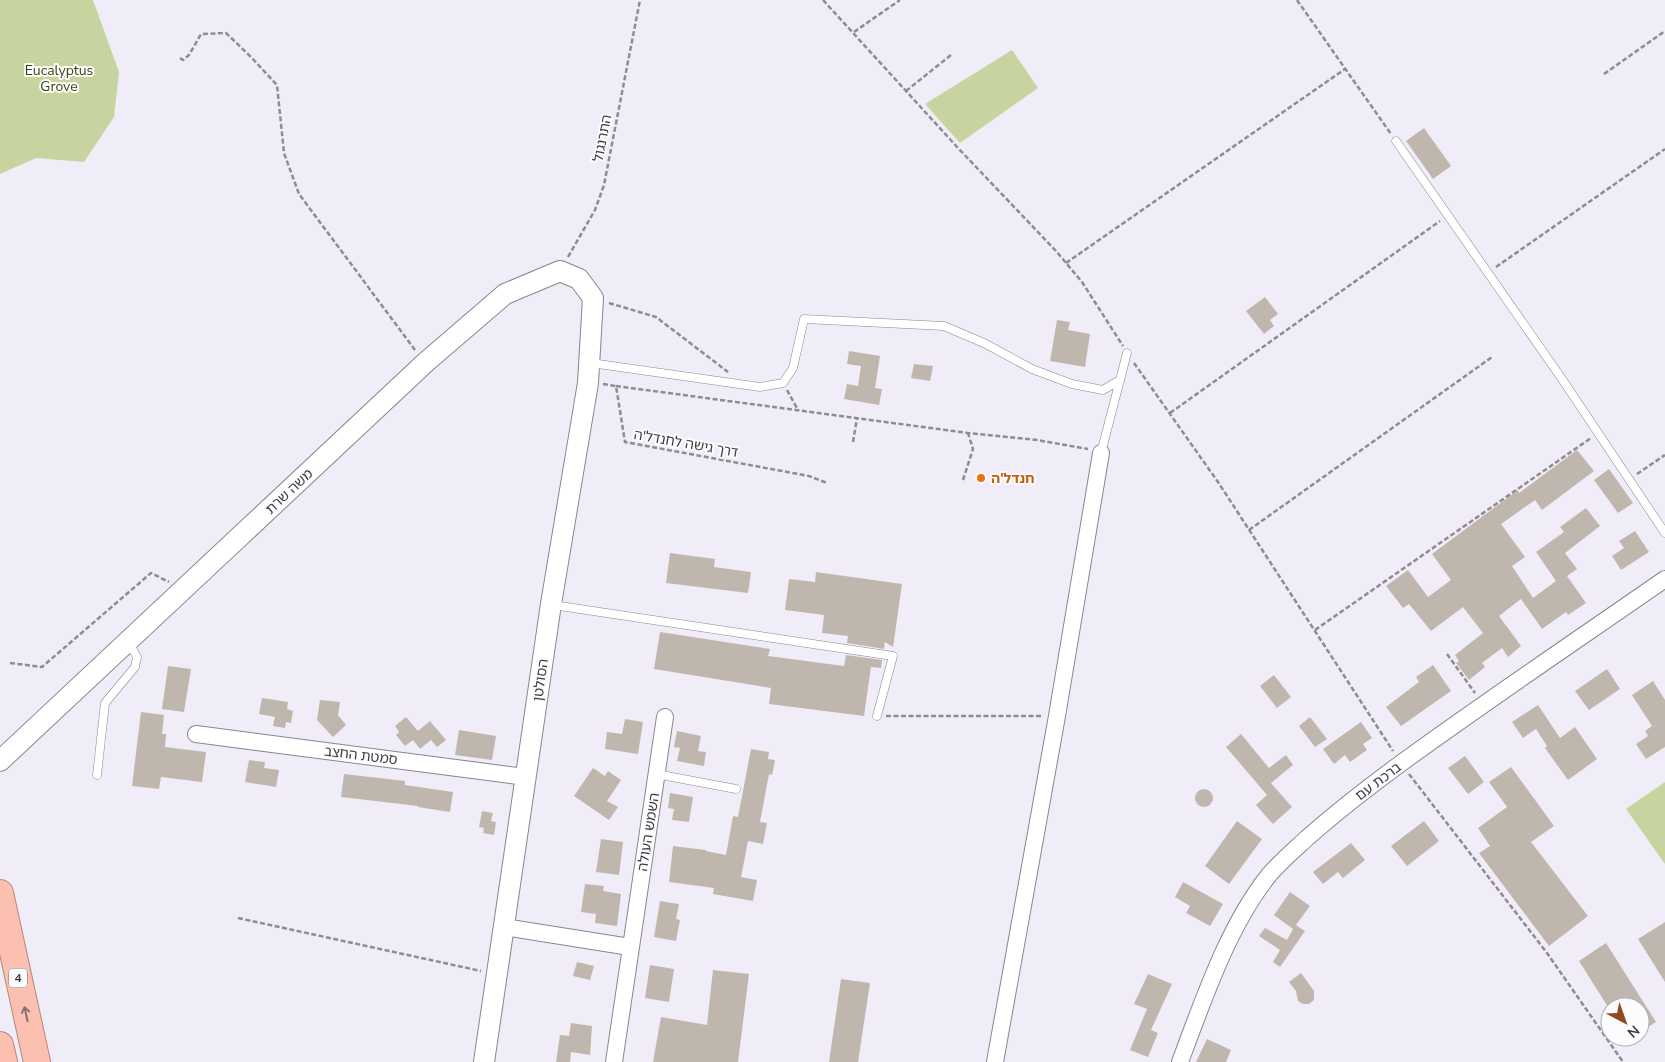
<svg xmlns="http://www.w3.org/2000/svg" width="1665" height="1062" font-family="'Nunito Sans','Noto Sans Hebrew',sans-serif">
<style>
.green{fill:#c7d49f}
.building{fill:#bfb7ae}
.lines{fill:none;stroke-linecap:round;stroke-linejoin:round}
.service-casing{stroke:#88858f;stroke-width:9}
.minor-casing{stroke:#88858f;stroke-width:18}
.tertiary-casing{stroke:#88858f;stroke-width:22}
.trunk-casing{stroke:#b8877b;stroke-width:28}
.path{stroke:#8e8b93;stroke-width:2.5;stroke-dasharray:5 2.5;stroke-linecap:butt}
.service{stroke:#fff;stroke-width:8}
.minor{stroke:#fff;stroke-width:16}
.tertiary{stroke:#fff;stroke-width:20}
.trunk{stroke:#fbc0af;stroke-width:26}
.oneway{stroke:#89706c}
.food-dot{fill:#e8710a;stroke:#fcfcfe;stroke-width:2}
.labels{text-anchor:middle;stroke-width:4;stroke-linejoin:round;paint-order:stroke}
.shield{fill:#fcfcfe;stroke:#767579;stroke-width:1}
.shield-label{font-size:12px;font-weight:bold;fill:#3d3b40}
.park-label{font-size:14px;fill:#3b4605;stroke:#fcfcfe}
.street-label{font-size:14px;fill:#3d3b40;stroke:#fcfcfe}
.food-label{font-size:14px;font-weight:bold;fill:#c56008;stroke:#fcfcfe;text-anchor:start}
</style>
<rect width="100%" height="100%" fill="#f0edf8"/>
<g class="green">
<polygon points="0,0 93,0 119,72 114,117 84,162 36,158 0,174"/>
<polygon points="1012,50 1038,88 960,143 925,104"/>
<polygon points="1665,782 1665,864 1626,809"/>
</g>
<g class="building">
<polygon points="1424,128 1451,166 1433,179 1406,141"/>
<polygon points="1265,297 1278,314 1270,320 1274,326 1264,334 1246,311"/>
<polygon points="1057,320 1070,322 1068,330 1090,334 1085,367 1050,361"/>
<polygon points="849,351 880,356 875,388 882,389 879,405 844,399 847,384 858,386 861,366 847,364"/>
<polygon points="914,364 933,366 930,381 911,378"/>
<polygon points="1577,450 1594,471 1542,510 1535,500 1501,524 1525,557 1512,566 1533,598 1556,581 1536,552 1564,532 1560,527 1586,508 1600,526 1565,553 1577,569 1567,576 1586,603 1568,615 1566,612 1542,629 1521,599 1499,616 1521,646 1508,657 1502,648 1482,663 1485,667 1469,680 1456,663 1459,661 1455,655 1483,633 1463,607 1431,631 1409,604 1403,608 1386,586 1408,570 1428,597 1451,580 1432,554 1518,490 1519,493"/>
<polygon points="1609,469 1633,503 1618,513 1594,480"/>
<polygon points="1635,531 1649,552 1621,570 1612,556 1624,548 1619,541"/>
<polygon points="670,553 715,559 714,567 751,572 748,593 666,583"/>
<polygon points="816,572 902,584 893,647 885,642 884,649 847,643 848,636 822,633 824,615 785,610 789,579 815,582"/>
<polygon points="660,632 770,649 768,656 844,666 846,655 882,660 881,668 871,667 864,716 769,704 771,688 654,669"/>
<polygon points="1433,665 1451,691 1401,726 1386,707 1419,682 1416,677"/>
<polygon points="168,666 191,669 184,712 162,709"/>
<polygon points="1607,669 1620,689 1589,710 1575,691"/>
<polygon points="1274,675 1291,697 1277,708 1260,686"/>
<polygon points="1653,681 1665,700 1665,747 1646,759 1636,744 1648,736 1645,731 1652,726 1632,695"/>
<polygon points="262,698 288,702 287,709 293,711 291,723 286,722 285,728 273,726 275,717 259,714"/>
<polygon points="320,700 340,702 338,715 346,725 333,737 317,720"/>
<polygon points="1538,705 1560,738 1575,727 1597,759 1568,780 1545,748 1547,746 1536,729 1523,738 1512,722"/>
<polygon points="141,712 164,715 162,734 166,734 165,747 206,752 202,782 161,777 159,789 132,786"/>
<polygon points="406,717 418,731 430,721 446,740 437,747 431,740 420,749 413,740 405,746 396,735 399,732 395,726"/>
<polygon points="1310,717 1327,739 1315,747 1299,726"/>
<polygon points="625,719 643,722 638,754 605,749 607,732 622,734"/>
<polygon points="1361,722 1372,738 1363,744 1367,750 1350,762 1345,755 1334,764 1323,749"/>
<polygon points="459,730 496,736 492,760 455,755"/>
<polygon points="677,731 701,736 698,751 706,752 704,766 677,761 680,748 674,747"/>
<polygon points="1241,734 1269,768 1286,755 1293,765 1271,783 1292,807 1273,824 1256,805 1267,795 1226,747"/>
<polygon points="751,749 769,752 768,759 775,760 772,775 769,774 760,822 767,823 763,844 748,841 741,877 757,880 753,901 713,894 714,888 669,882 673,846 706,850 706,851 726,855 733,816 738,817"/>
<polygon points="1465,756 1484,782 1468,794 1448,768"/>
<polygon points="249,760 265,762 264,768 279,770 276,787 245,782"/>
<polygon points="1511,767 1554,826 1531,842 1588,916 1549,946 1479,853 1490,846 1478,828 1507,807 1489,782"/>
<polygon points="593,768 605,776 608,771 621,780 607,801 618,807 609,820 574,796"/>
<polygon points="344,774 405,781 405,785 453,792 450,812 418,807 418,806 341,797"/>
<circle cx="1204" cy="798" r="9"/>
<polygon points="670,793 693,797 689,822 672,820 674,809 668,808"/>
<polygon points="482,811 493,813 491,821 496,822 494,835 483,833 484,828 479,827"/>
<polygon points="1237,821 1262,839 1229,884 1205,866"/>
<polygon points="1424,821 1439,841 1407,866 1391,846"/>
<polygon points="601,839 623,842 619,875 596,872"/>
<polygon points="1351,843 1365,860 1343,878 1338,872 1323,884 1313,872"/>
<polygon points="1183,882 1223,904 1210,926 1186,913 1190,906 1175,897"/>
<polygon points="585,884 604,886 603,891 621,894 617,926 595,923 596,914 581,912"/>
<polygon points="1290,892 1310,906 1296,925 1305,931 1280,967 1273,962 1280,950 1259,936 1265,928 1287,940 1293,929 1274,915"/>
<polygon points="660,901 679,904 676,919 680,920 676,941 654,937"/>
<polygon points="1665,922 1665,982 1638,939"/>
<polygon points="1606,943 1656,1022 1640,1032 1640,1007 1608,1007 1579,961"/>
<polygon points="577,962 594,966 590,980 573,976"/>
<polygon points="650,965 674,969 669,1002 645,998"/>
<polygon points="713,970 749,974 738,1062 653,1062 661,1017 707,1025"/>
<polygon points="1301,973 1314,991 1314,1000 1309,1004 1303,1004 1298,1001 1296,991 1289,982"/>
<polygon points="1148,974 1172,984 1151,1030 1158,1033 1148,1057 1130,1050 1147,1009 1134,1004"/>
<polygon points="841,979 870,983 858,1062 829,1062"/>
<polygon points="571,1023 592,1026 590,1055 571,1052 570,1062 556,1062 560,1035 569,1036"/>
<polygon points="1207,1039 1231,1050 1226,1062 1196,1062"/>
</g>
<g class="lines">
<g class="service-casing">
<g id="service">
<polyline points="1396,141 1562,379 1665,533"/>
<polyline points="591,363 760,387 783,383 793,368 804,319 944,326 986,344 1032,369 1072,384 1103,390 1120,380"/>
<polyline points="1101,453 1127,353"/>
<polyline points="553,605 893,656 877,716"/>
<polyline points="656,774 736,789"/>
<polyline points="97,775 105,703 135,667 137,657 128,641"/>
</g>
</g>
<g class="minor-casing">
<g id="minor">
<polyline points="196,734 525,777"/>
<polyline points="504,927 630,947"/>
<polyline points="614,1062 665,717"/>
<polyline points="995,1062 1057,716 1101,453"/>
<path d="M 1180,1062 C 1203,1001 1228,926 1269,875 C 1280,862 1294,850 1307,838 C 1340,809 1375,782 1411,756 C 1494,696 1580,638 1665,579"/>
</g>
</g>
<g class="tertiary-casing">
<polyline id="tertiary" points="0,761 426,362 505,294 560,271 579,279 593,298 588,383 551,604 484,1062"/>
</g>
<g class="trunk-casing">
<g id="trunk">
<polyline points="0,893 37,1062"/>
<polyline points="0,1045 4,1062"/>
</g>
</g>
<g class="path">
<polyline points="823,0 958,148 1056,251 1082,282 1123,346"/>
<polyline points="1297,0 1391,134"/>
<polyline points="854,32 900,0"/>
<polyline points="180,58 183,60 189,55 201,34 226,33 251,57 277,85 284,153 299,194 415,350"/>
<polyline points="1604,74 1665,31"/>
<polyline points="906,91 951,55"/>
<polyline points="568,257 595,210 604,185 640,0"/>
<polyline points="1066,263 1345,69"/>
<polyline points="1496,267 1665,149"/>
<polyline points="609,303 656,317 728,372"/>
<polyline points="1134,363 1218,482 1393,751"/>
<polyline points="603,384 616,386 625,442 809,476 827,483"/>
<polyline points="616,386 968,433 1037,440 1088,449"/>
<polyline points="787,390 798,410"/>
<polyline points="1170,413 1440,221"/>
<polyline points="853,442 857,418"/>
<polyline points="1637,474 1665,455"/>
<polyline points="963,480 973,449 968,433"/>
<polyline points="1249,530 1492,357"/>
<polyline points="1315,630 1591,438"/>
<polyline points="1447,654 1475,693"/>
<polyline points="10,663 42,667 151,573 169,582"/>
<polyline points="886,716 1043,716"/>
<polyline points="1409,774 1547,953 1623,1062"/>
<polyline points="238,918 481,971"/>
</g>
<use href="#service" class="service"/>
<use href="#minor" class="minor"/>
<use href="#tertiary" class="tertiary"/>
<use href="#trunk" class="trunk"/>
</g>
<defs><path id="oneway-shaft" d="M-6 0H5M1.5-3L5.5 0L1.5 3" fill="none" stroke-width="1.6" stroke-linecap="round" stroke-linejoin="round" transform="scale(1.25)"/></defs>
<use class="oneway" href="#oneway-shaft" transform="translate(26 1014) rotate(-102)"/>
<circle class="food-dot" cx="981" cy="478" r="5"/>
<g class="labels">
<rect class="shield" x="9" y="968.5" width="18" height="19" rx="4"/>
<g class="shield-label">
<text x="18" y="982">4</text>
</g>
<g class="park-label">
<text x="59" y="75">Eucalyptus<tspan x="59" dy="16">Grove</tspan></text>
</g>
<g class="street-label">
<text transform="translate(602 138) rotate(-79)" y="5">התרנגול</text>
<text transform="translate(686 443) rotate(10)" y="5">דרך גישה לחנדל'ה</text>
<text transform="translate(289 491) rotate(-43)" y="5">משה שרת</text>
<text transform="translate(540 680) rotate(-82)" y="5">הסולטן</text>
<text transform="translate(361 755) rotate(7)" y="5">סמטת החצב</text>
<text transform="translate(1378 781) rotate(-37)" y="5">ברכת עם</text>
<text transform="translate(648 832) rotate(-81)" y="5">השמש העולה</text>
</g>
<g class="food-label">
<text x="991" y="483">חנדל'ה</text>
</g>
</g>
<g transform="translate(1625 1022) rotate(139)"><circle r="24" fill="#fcfcfe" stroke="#b0afb2"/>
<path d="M0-4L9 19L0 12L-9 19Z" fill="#904b1f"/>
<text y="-8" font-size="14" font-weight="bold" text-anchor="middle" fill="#3d3b40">N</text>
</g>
</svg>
